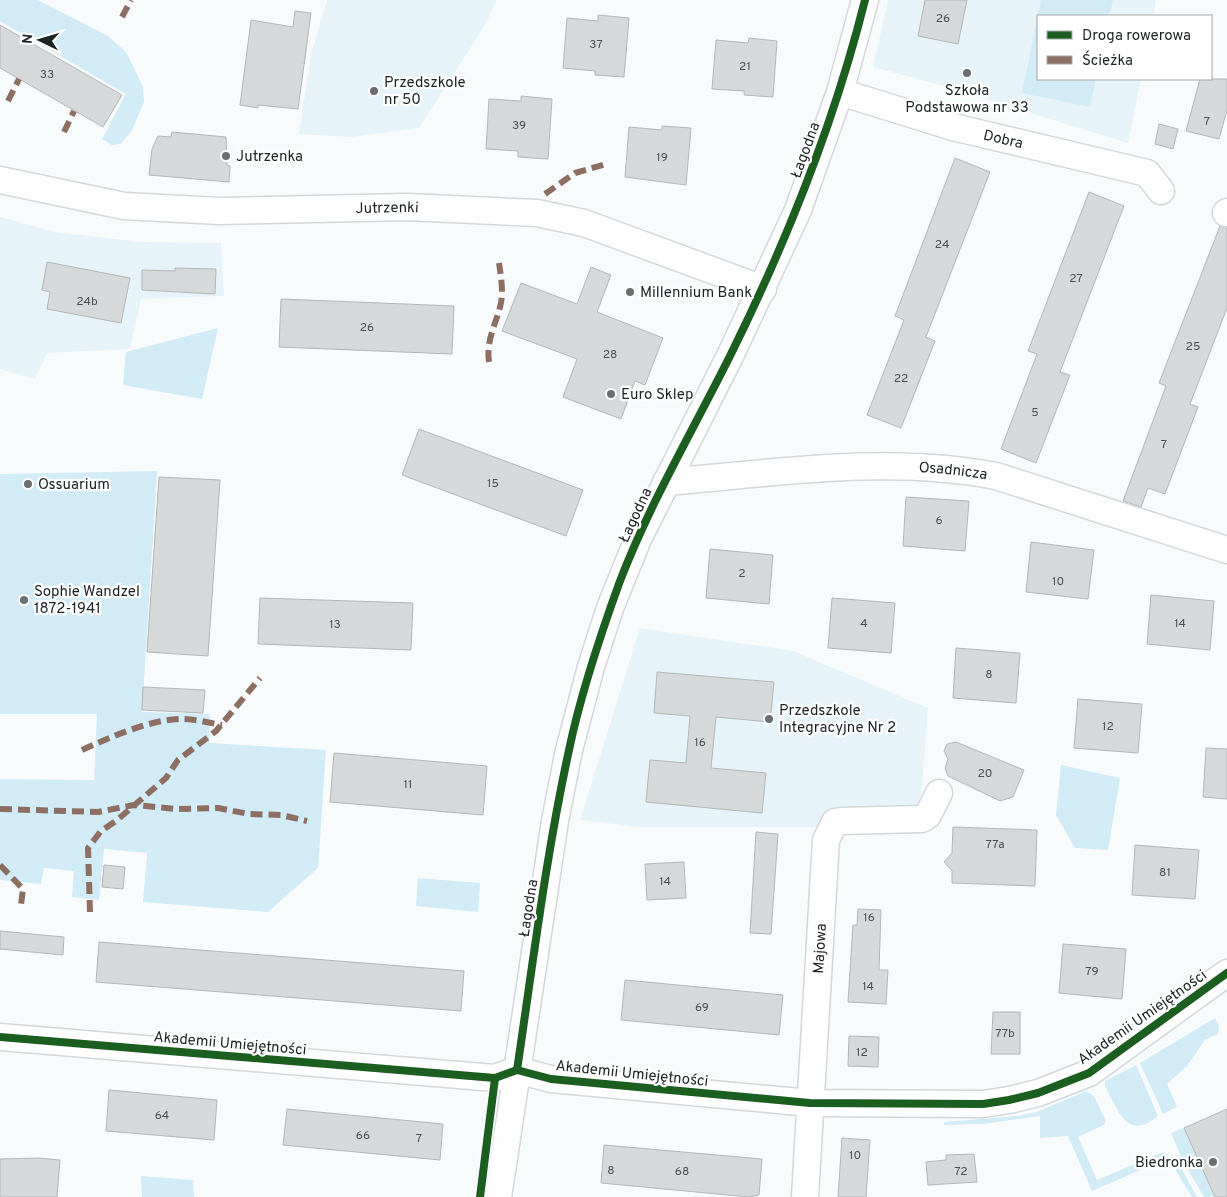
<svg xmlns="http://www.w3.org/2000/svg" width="1227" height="1197" font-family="Overpass,sans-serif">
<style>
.built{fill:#e6f4f9}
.green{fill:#d1ecf6}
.building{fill:#d5d9da;stroke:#b2b6b7}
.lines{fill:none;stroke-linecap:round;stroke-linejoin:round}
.minor-casing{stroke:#d3d7d9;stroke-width:29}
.minor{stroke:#fefeff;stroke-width:26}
.quiet{stroke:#8d6e63;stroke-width:6;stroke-dasharray:12 6;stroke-linecap:butt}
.cycleway-casing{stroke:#fff;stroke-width:11}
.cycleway{stroke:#1b5e20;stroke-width:8}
.poi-dot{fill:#6a6e70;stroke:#fff;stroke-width:2}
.labels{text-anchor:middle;stroke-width:4.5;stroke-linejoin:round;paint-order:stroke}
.number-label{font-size:12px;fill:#4b5052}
.poi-label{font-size:15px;fill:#1d2224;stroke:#fff;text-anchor:start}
.street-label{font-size:15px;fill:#1d2224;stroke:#fff}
</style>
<rect width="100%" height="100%" fill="#f8fbfc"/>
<g class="built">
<polygon points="327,0 497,0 485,25 419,128 351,137 299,134 311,54"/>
<polygon points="888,0 1156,0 1153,16 1038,16 1038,79 1141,79 1128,143 937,84 873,67"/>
<polygon points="0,217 55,232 141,242 221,243 224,296 141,299 130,349 47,353 35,379 0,369"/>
<polygon points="640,628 793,651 928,708 920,811 823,827 638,827 580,820"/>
</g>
<g class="green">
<polygon points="0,0 38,0 108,36 126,52 143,87 144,102 132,130 121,144 112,145 102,139 126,94 0,21"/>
<polygon points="1041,0 1113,0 1109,16 1038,16 1038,79 1096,79 1090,107 1022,93"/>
<polygon points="218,328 202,399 123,385 126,352"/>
<polygon points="157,471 142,712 210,714 209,743 326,750 318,868 268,912 143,902 147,853 104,849 99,900 72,897 74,871 44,868 41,884 0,880 0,779 94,780 97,714 0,714 0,474"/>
<polygon points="1061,765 1120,778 1108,850 1075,848 1056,815"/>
<polygon points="418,878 480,883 478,912 416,906"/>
<polygon points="1215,1018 1219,1026 1218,1034 1205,1040 1187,1066 1167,1084 1177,1107 1163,1114 1140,1063"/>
<path d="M 1136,1065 L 1158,1116 C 1127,1142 1118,1110 1105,1086 L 1105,1081 Z"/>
<polygon points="1086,1091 1094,1096 1106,1121 1104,1125 1078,1137 1097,1180 1163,1152 1180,1166 1197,1197 1192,1197 1168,1158 1092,1191 1068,1136 1040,1138 1040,1116 983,1124 944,1125 944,1122 1017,1116 1037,1112"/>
<polygon points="1184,1128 1214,1196 1204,1197 1184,1163 1171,1133"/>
<polygon points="141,1176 193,1180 194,1197 142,1197"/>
</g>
<g class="building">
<polygon points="925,0 967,0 958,44 918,36"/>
<polygon points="295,11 311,13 298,109 258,105 258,108 240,105 251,20 293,27"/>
<polygon points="598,15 629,18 624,77 595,75 595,71 563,68 567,18 598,21"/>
<polygon points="0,25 122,95 103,127 0,68"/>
<polygon points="749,38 777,41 773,97 744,95 744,91 712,89 716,40 748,43"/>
<polygon points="1200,79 1227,79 1227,110 1219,139 1186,131"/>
<polygon points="521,96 552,99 548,159 518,157 518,151 486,149 489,99 521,101"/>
<polygon points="1159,124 1178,129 1173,149 1155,144"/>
<polygon points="662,126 691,128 686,185 625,177 629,127 662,130"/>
<polygon points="172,132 226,137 227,165 230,166 229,182 149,175 152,149 158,136 171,137"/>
<polygon points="955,158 990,172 926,337 935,341 901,428 867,415 904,320 895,316"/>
<polygon points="1089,192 1124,206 1060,372 1070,375 1036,463 1001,449 1037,354 1028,351"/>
<polygon points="1220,226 1227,228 1227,308 1190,404 1198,407 1165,494 1148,488 1141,507 1123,501 1166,386 1159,383"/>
<polygon points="47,262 130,278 121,323 47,309 50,292 42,290"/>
<polygon points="591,267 611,275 597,312 663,338 645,385 635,381 621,419 563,397 577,359 502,331 521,283 577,304"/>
<polygon points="175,268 216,269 215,294 142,290 142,270 175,271"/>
<polygon points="281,299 454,306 452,354 279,347"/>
<polygon points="419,429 583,490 566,536 402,475"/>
<polygon points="159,477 220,480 208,656 147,652"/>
<polygon points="906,497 969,501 965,551 903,546"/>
<polygon points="1031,542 1094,550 1088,599 1026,592"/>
<polygon points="710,549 773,555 769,604 706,598"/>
<polygon points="1151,595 1214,601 1210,650 1147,644"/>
<polygon points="260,598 413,603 411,650 258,644"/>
<polygon points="832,598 895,603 891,653 828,648"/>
<polygon points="956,648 1020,653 1016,703 953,698"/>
<polygon points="657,672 774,682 770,722 716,717 711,768 766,773 762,813 646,802 650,760 686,763 690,716 654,713"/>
<polygon points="143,687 205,690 203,713 142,710"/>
<polygon points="1078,699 1142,704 1138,753 1074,748"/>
<polygon points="956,742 1024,770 1013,797 1000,801 948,776 945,768 948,759 944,751 947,744"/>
<polygon points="1206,748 1227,749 1227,799 1203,797"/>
<polygon points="334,753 487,766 483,815 330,802"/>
<polygon points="953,827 1037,830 1035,886 952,883 952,871 944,862 952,853"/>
<polygon points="756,832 778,834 771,934 750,933"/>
<polygon points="1135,845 1199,850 1195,899 1132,895"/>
<polygon points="684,862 686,898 647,900 645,864"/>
<polygon points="104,865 125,867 123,889 102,887"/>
<polygon points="858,909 881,910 879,970 888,970 886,1004 848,1002 853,925 857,925"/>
<polygon points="0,931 64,937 63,955 0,949"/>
<polygon points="99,942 464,971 461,1011 96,982"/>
<polygon points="1063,944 1126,949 1122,999 1059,993"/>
<polygon points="625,980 783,995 779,1035 621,1020"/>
<polygon points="993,1012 1020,1012 1020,1054 991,1054"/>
<polygon points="849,1036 879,1037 878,1067 848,1066"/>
<polygon points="109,1090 217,1100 214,1140 106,1131"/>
<polygon points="287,1109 443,1124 440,1160 283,1145"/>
<polygon points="1227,1109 1227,1197 1215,1197 1184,1128"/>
<polygon points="842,1138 870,1140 866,1197 838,1197"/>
<polygon points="604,1145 762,1159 759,1195 749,1197 601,1183"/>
<polygon points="974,1154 977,1182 928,1185 926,1162 946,1160 946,1155"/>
<polygon points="39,1158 60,1160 57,1197 0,1197 0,1159"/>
</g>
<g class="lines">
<g class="minor-casing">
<g id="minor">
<path id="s1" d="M 840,92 L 953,127 L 1147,173 L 1161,191"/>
<path id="s2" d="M 0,180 L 124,206 L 219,211 L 407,207 L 537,213 L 584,223 L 763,289"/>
<polyline points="1226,213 1227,212"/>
<path id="s3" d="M 666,482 C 775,473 888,455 996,476 L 1227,550"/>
<polyline points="0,1037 495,1078 517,1070 551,1079 810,1103 983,1104 1009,1100 1038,1093 1089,1073 1227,973"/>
<polyline points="498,1197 555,821 569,750 591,667 610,608 638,539 731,354 798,210 840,92 865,0"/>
<path id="s4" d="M 805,1197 L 826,840 L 835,822 L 841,821 L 922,819 L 928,815 L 939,793"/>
</g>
</g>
<use href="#minor" class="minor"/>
<g class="quiet">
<polyline points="122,17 131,0"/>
<polyline points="8,101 19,79"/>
<polyline points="64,132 74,111"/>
<polyline points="545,194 575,173 606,164"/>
<path d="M 489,362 C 486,341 495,326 500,307 C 504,294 501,276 499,263"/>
<path d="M 82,750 C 111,737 150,719 183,719 C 195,719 209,723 222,725"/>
<polyline points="0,809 98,812 134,805 177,809 218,808 249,814 281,815 307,821"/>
<polyline points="0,865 23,889 21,905"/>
<polyline points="90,912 88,848 101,831 116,821 166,778 178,760 216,731 260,678"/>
</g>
<g class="cycleway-casing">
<g id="cycleway">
<polyline points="0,1037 495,1078 517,1070 551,1079 810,1103 983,1104 1009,1100 1038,1093 1089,1073 1227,973"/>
<path d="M 517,1070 C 533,963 546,855 569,750 C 581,692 600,636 620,581 C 650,503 693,430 730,356 C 787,241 834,124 865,0"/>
<polyline points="480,1197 495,1078"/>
</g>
</g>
<use href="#cycleway" class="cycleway"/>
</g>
<g class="poi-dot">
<circle cx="967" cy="73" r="5"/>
<circle cx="374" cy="91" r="5"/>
<circle cx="226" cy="156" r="5"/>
<circle cx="630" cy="292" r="5"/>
<circle cx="611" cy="394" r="5"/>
<circle cx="28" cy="484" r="5"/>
<circle cx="24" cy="600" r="5"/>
<circle cx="769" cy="719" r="5"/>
<circle cx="1213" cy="1162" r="5"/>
</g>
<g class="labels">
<g class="number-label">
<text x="943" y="22">26</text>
<text x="596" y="48">37</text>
<text x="745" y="70">21</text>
<text x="47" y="78">33</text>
<text x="1207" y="125">7</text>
<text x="519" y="129">39</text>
<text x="662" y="161">19</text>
<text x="942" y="248">24</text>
<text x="1076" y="282">27</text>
<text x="87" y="305">24b</text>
<text x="367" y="331">26</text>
<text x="1193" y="350">25</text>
<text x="610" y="358">28</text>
<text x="901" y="382">22</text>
<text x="1035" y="416">5</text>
<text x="1164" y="448">7</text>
<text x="493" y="487">15</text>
<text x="939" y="524">6</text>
<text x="742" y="577">2</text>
<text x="1058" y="585">10</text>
<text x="864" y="627">4</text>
<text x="1180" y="627">14</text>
<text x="335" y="628">13</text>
<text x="989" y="678">8</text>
<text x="1108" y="730">12</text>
<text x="700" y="746">16</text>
<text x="985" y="777">20</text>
<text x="408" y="788">11</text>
<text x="995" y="848">77a</text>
<text x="1165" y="876">81</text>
<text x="665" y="885">14</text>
<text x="869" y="921">16</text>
<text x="1092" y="975">79</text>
<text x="868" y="990">14</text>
<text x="702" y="1011">69</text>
<text x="1005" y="1037">77b</text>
<text x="862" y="1056">12</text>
<text x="162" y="1119">64</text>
<text x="363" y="1139">66</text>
<text x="419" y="1142">7</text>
<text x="855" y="1159">10</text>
<text x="611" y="1174">8</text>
<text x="682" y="1175">68</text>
<text x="961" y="1175">72</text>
</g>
<g class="poi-label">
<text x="384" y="87">Przedszkole<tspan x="384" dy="17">nr 50</tspan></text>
<text x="967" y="95" text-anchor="middle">Szkoła<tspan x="967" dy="17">Podstawowa nr 33</tspan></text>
<text x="236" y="161">Jutrzenka</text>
<text x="640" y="297">Millennium Bank</text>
<text x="621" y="399">Euro Sklep</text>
<text x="38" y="489">Ossuarium</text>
<text x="34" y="596">Sophie Wandzel<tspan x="34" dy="17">1872-1941</tspan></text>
<text x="779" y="715">Przedszkole<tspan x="779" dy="17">Integracyjne Nr 2</tspan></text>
<text x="1203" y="1167" text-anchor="end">Biedronka</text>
</g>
<g class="street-label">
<text dy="5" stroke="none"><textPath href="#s1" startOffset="170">Dobra</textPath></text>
<text transform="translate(805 150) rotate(-70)" y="5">Łagodna</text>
<text dy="5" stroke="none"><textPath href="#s2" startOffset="390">Jutrzenki</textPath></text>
<text dy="5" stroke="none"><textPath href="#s3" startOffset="288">Osadnicza</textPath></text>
<text transform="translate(635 515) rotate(-65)" y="5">Łagodna</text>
<text transform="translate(528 908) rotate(-81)" y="5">Łagodna</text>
<text dy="5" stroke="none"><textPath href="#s4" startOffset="249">Majowa</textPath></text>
<text transform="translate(1142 1017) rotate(-35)" y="5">Akademii Umiejętności</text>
<text transform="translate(230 1043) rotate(5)" y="5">Akademii Umiejętności</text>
<text transform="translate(632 1073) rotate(6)" y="5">Akademii Umiejętności</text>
</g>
</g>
<rect x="1037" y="15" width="175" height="65" fill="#ffffff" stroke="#a5a7a7"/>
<rect x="1047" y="31" width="25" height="8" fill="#1b5e20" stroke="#a5a7a7"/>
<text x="1082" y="40" font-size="15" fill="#1d2224">Droga rowerowa</text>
<rect x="1047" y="56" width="25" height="8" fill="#8d6e63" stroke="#a5a7a7"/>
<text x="1082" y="65" font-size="15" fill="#1d2224">Ścieżka</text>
<g transform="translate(40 40) rotate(275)" stroke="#ffffff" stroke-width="4" paint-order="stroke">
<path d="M0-4L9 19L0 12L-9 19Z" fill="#1d2224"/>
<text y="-8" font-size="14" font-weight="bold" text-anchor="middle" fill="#1d2224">N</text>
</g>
</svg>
